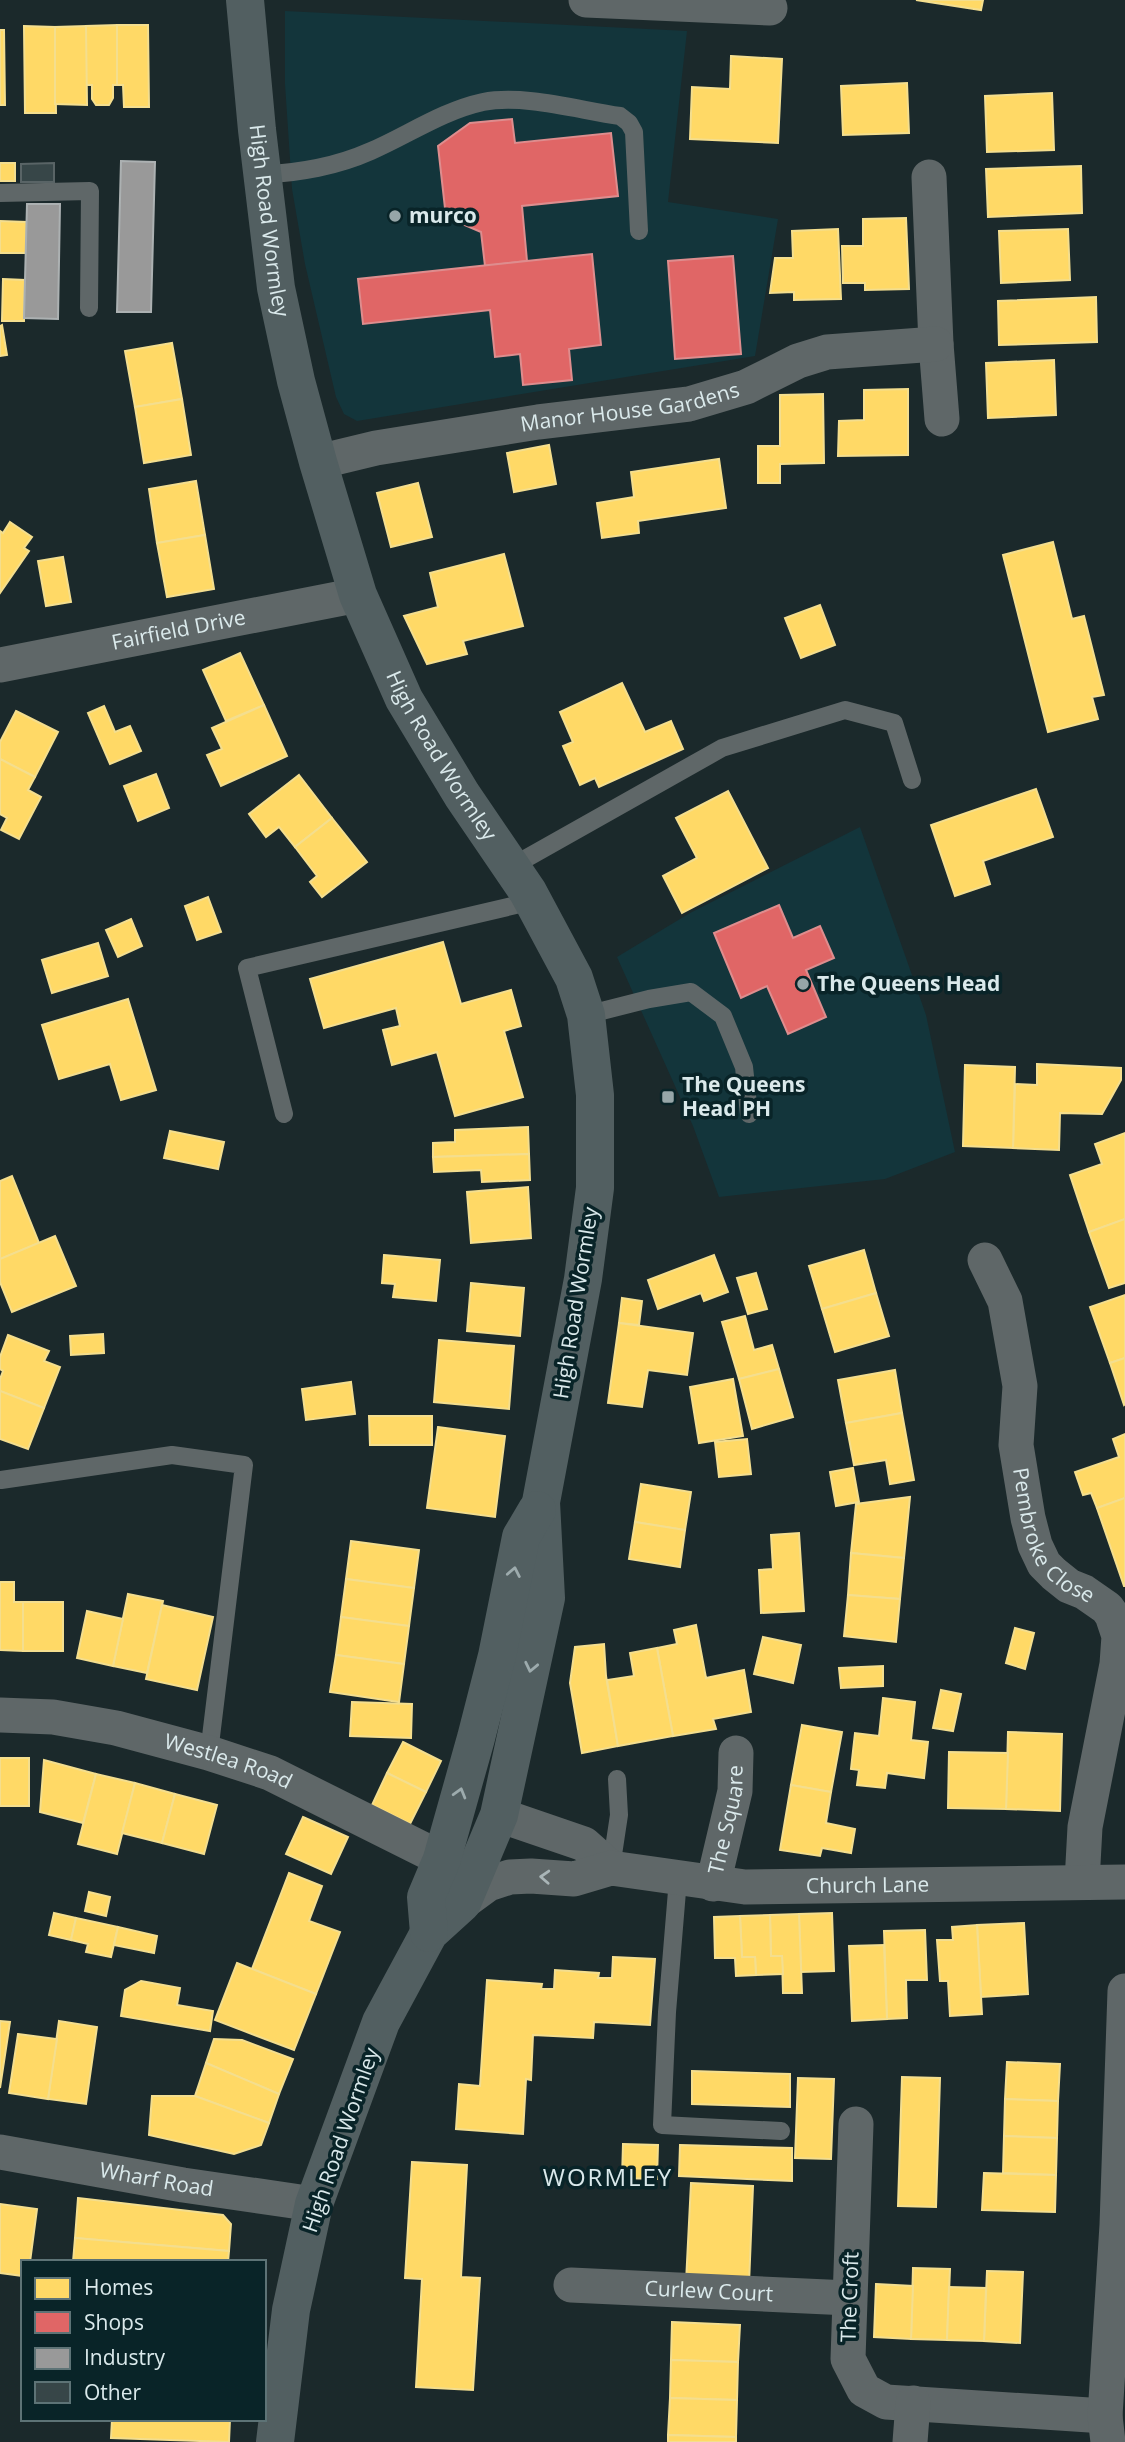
<svg xmlns="http://www.w3.org/2000/svg" width="1125" height="2442" font-family="'Open Sans',sans-serif">
<style>
.built{fill:#13353b}
.homes{fill:#ffd966;stroke:#f4de8e;stroke-width:2}
.shops{fill:#e06666;stroke:#de8d8e;stroke-width:2}
.industry{fill:#999;stroke:#acb1b2;stroke-width:2}
.building{fill:#374648;stroke:#596466;stroke-width:2}
.lines{fill:none;stroke-linecap:round;stroke-linejoin:round}
.lane{stroke:#5f6768;stroke-width:18}
.street{stroke:#5f6768;stroke-width:35}
.primary{stroke:#525f61;stroke-width:38}
.oneway{stroke:#9dabad}
.oneway2{stroke:#a9b5b7}
.poi-dot{fill:#97a6a8;stroke:#092428;stroke-width:2.5}
.labels{text-anchor:middle;stroke-width:7;stroke-linejoin:round;paint-order:stroke}
.poi-label{font-size:21px;font-weight:bold;fill:#dae9eb;stroke:#092428;text-anchor:start}
.street-label{font-size:21px;fill:#dae9eb;stroke:#092428}
.quarter-label{font-size:24px;letter-spacing:2px;fill:#dae9eb;stroke:#092428}
</style>
<rect width="100%" height="100%" fill="#1b292b"/>
<g class="built">
<polygon points="285,11 687,31 668,202 778,219 755,356 357,421 344,414 336,397 305,264 292,189 285,84"/>
<polygon points="860,827 926,1015 955,1152 885,1179 719,1197 693,1126 617,957 690,913"/>
</g>
<g class="homes">
<polygon points="916,0 983,0 981,10"/>
<polygon points="117,25 117,85 113,85 113,98 109,105 96,105 92,99 92,85 86,85 86,26"/>
<polygon points="117,25 148,25 149,107 124,107 123,85 117,85"/>
<polygon points="24,26 55,27 56,113 25,113"/>
<polygon points="86,26 87,105 55,104 55,27"/>
<polygon points="0,30 4,30 5,105 0,105"/>
<polygon points="731,56 782,59 778,143 690,139 692,87 730,89"/>
<polygon points="907,83 909,133 843,135 841,86"/>
<polygon points="1052,93 1054,150 987,152 985,96"/>
<rect x="0" y="163" width="15" height="18"/>
<polygon points="1081,166 1082,213 988,217 986,169"/>
<polygon points="906,218 909,289 865,290 865,283 843,283 842,246 863,246 863,219"/>
<polygon points="0,221 27,222 26,253 0,253"/>
<polygon points="838,229 841,299 794,300 794,292 770,293 775,258 793,258 792,231"/>
<polygon points="1068,229 1070,280 1001,283 999,231"/>
<polygon points="3,279 25,280 24,321 2,321"/>
<polygon points="1096,297 1097,342 999,345 998,301"/>
<polygon points="2,325 7,355 0,356 0,326"/>
<polygon points="172,343 182,399 135,407 125,351"/>
<polygon points="1054,360 1056,415 988,418 986,363"/>
<polygon points="908,389 908,455 838,456 839,421 864,420 864,390"/>
<polygon points="823,394 824,463 780,464 780,483 758,483 758,446 780,446 780,395"/>
<polygon points="182,399 191,455 144,463 135,407"/>
<polygon points="549,445 556,484 514,492 507,453"/>
<polygon points="719,459 726,508 638,521 639,533 602,538 597,503 634,497 631,472"/>
<polygon points="196,481 205,535 157,543 149,489"/>
<polygon points="418,483 432,537 391,547 377,493"/>
<polygon points="10,522 32,537 24,548 29,551 0,593 0,531 3,533"/>
<polygon points="205,535 214,589 167,597 157,543"/>
<polygon points="1053,542 1072,619 1084,616 1104,695 1092,697 1098,719 1048,732 1003,555"/>
<polygon points="504,554 523,626 463,641 467,654 427,664 404,616 438,607 430,573"/>
<polygon points="63,557 71,602 46,606 38,561"/>
<polygon points="820,605 835,645 801,658 785,618"/>
<polygon points="240,653 264,705 226,721 203,670"/>
<polygon points="622,683 645,732 671,721 683,749 599,787 595,778 580,785 563,746 573,742 560,712"/>
<polygon points="264,705 287,756 221,786 207,755 222,749 212,728"/>
<polygon points="104,706 115,732 130,726 141,751 110,764 88,713"/>
<polygon points="16,711 58,732 35,777 0,759 0,742"/>
<polygon points="0,759 35,777 28,790 41,797 19,839 1,830 7,818 0,814"/>
<polygon points="156,774 169,808 138,821 124,786"/>
<polygon points="299,775 332,818 295,847 279,827 266,837 249,814"/>
<polygon points="1036,789 1053,837 983,861 990,884 955,896 931,825"/>
<polygon points="728,791 768,868 682,913 663,876 697,858 676,818"/>
<polygon points="332,818 367,862 322,897 310,882 317,876 295,847"/>
<polygon points="208,897 221,932 197,940 185,906"/>
<polygon points="131,919 142,946 118,957 106,930"/>
<polygon points="443,942 461,1004 511,990 521,1026 504,1031 523,1097 455,1116 437,1052 392,1065 383,1030 400,1026 396,1008 324,1028 310,979"/>
<polygon points="98,943 108,976 52,993 42,960"/>
<polygon points="128,999 156,1090 121,1100 110,1064 59,1079 42,1025"/>
<polygon points="1037,1064 1121,1068 1121,1080 1102,1114 1060,1113 1059,1150 1013,1148 1015,1084 1037,1085"/>
<polygon points="965,1065 1015,1067 1013,1148 963,1146"/>
<polygon points="528,1127 529,1154 433,1157 433,1143 455,1142 455,1130"/>
<polygon points="170,1131 224,1142 218,1169 164,1158"/>
<polygon points="1125,1133 1125,1219 1089,1232 1070,1175 1102,1164 1095,1144"/>
<polygon points="529,1154 530,1180 482,1182 481,1170 434,1172 433,1157"/>
<polygon points="12,1176 39,1243 0,1259 0,1181"/>
<polygon points="528,1187 531,1238 471,1243 467,1192"/>
<polygon points="1125,1219 1125,1283 1109,1288 1089,1232"/>
<polygon points="55,1236 76,1286 12,1312 0,1282 0,1259"/>
<polygon points="864,1250 876,1293 822,1309 809,1266"/>
<polygon points="384,1255 440,1260 436,1301 393,1297 395,1284 382,1283"/>
<polygon points="714,1255 728,1292 704,1301 701,1293 658,1309 648,1280"/>
<polygon points="756,1273 767,1309 748,1314 737,1278"/>
<polygon points="471,1283 524,1288 520,1336 467,1331"/>
<polygon points="876,1293 889,1336 835,1352 822,1309"/>
<polygon points="1125,1295 1125,1358 1110,1363 1090,1307"/>
<polygon points="622,1298 642,1301 639,1325 619,1323"/>
<polygon points="745,1316 754,1350 772,1345 779,1369 739,1379 722,1322"/>
<polygon points="619,1323 693,1333 687,1375 648,1370 642,1407 608,1403"/>
<polygon points="103,1334 104,1353 71,1355 70,1336"/>
<polygon points="8,1335 49,1351 44,1361 60,1367 44,1408 0,1391 0,1379 3,1371 0,1369 0,1357"/>
<polygon points="439,1340 514,1346 509,1409 434,1402"/>
<polygon points="1125,1358 1125,1404 1124,1405 1110,1363"/>
<polygon points="779,1369 793,1417 752,1429 739,1379"/>
<polygon points="895,1370 902,1413 846,1423 838,1380"/>
<polygon points="733,1379 743,1436 699,1443 690,1387"/>
<polygon points="351,1382 355,1414 306,1420 302,1389"/>
<polygon points="0,1391 44,1408 28,1449 0,1439"/>
<polygon points="902,1413 914,1480 890,1484 886,1460 854,1465 846,1423"/>
<polygon points="369,1416 432,1416 432,1445 370,1445"/>
<polygon points="438,1427 505,1436 495,1517 427,1508"/>
<polygon points="1125,1434 1125,1498 1097,1508 1091,1493 1083,1495 1075,1472 1119,1457 1113,1439"/>
<polygon points="747,1439 751,1474 719,1477 715,1442"/>
<polygon points="853,1468 859,1502 836,1506 830,1472"/>
<polygon points="641,1484 691,1492 685,1530 635,1522"/>
<polygon points="910,1497 904,1558 851,1553 856,1504"/>
<polygon points="1125,1498 1125,1586 1124,1586 1097,1508"/>
<polygon points="635,1522 685,1530 680,1567 629,1559"/>
<polygon points="799,1533 804,1611 761,1613 759,1570 773,1569 771,1535"/>
<polygon points="351,1541 419,1550 414,1588 346,1579"/>
<polygon points="851,1553 904,1558 900,1599 848,1595"/>
<polygon points="346,1579 414,1588 409,1626 341,1617"/>
<polygon points="0,1582 14,1582 14,1602 23,1602 23,1651 0,1650"/>
<polygon points="128,1594 163,1601 147,1673 113,1666"/>
<polygon points="848,1595 900,1599 896,1642 844,1636"/>
<rect x="23" y="1602" width="40" height="49"/>
<polygon points="162,1605 213,1617 197,1690 146,1679"/>
<polygon points="87,1611 123,1619 113,1666 77,1658"/>
<polygon points="341,1617 409,1626 404,1664 336,1655"/>
<polygon points="696,1625 706,1678 744,1670 751,1712 713,1719 716,1729 673,1736 657,1648 677,1644 674,1630"/>
<polygon points="1015,1628 1034,1633 1025,1669 1006,1663"/>
<polygon points="763,1637 801,1645 793,1683 754,1674"/>
<polygon points="604,1644 606,1676 618,1746 582,1753 570,1683 575,1647"/>
<polygon points="657,1648 673,1736 618,1746 607,1680 634,1676 630,1653"/>
<polygon points="336,1655 404,1664 399,1702 330,1692"/>
<polygon points="883,1666 883,1686 841,1688 839,1668"/>
<polygon points="941,1690 961,1694 953,1731 933,1728"/>
<polygon points="883,1698 915,1702 911,1740 928,1742 924,1778 887,1773 885,1788 857,1785 859,1770 851,1769 855,1733 879,1736"/>
<polygon points="352,1702 412,1704 411,1738 350,1736"/>
<polygon points="802,1725 842,1732 831,1792 791,1785"/>
<polygon points="1008,1732 1062,1734 1060,1811 1006,1809"/>
<polygon points="403,1742 441,1761 426,1792 387,1773"/>
<polygon points="949,1752 1008,1753 1006,1809 948,1808"/>
<rect x="0" y="1758" width="29" height="48"/>
<polygon points="44,1760 96,1774 83,1823 40,1812"/>
<polygon points="387,1773 426,1792 410,1824 372,1805"/>
<polygon points="96,1774 135,1783 117,1854 78,1844"/>
<polygon points="135,1783 175,1794 162,1843 122,1833"/>
<polygon points="791,1785 831,1792 826,1823 855,1829 851,1853 822,1848 820,1856 780,1850"/>
<polygon points="175,1794 217,1805 204,1854 162,1843"/>
<polygon points="303,1817 348,1837 331,1874 286,1854"/>
<polygon points="289,1873 322,1886 309,1921 340,1932 316,1994 252,1969"/>
<polygon points="89,1892 110,1897 106,1916 85,1911"/>
<polygon points="54,1913 76,1918 71,1940 49,1935"/>
<polygon points="832,1913 834,1971 801,1972 799,1914"/>
<polygon points="799,1914 802,1993 783,1993 782,1956 771,1956 770,1915"/>
<polygon points="770,1915 771,1956 782,1956 783,1974 756,1975 755,1957 742,1957 740,1916"/>
<polygon points="740,1916 742,1957 755,1957 756,1975 736,1976 735,1958 715,1958 714,1917"/>
<polygon points="76,1918 118,1927 111,1957 86,1952 88,1944 71,1940"/>
<polygon points="1024,1923 1028,1994 981,1997 977,1925"/>
<polygon points="977,1925 982,2014 950,2016 948,1981 940,1981 937,1940 953,1940 952,1927"/>
<polygon points="118,1927 157,1936 154,1953 114,1945"/>
<polygon points="925,1930 927,1980 906,1980 907,2018 887,2019 884,1931"/>
<polygon points="884,1945 887,2019 852,2021 849,1946"/>
<polygon points="613,1957 655,1959 650,2025 594,2022 593,2038 533,2035 531,2080 526,2079 523,2134 456,2129 459,2084 480,2086 487,1980 542,1984 541,1989 554,1989 555,1970 599,1973 598,1978 612,1978"/>
<polygon points="237,1963 316,1994 294,2050 215,2020"/>
<polygon points="141,1981 180,1988 177,2005 213,2011 210,2031 121,2016 125,1990"/>
<polygon points="0,2021 10,2022 0,2088"/>
<polygon points="59,2021 97,2027 86,2104 48,2099"/>
<polygon points="18,2034 57,2039 48,2099 9,2093"/>
<polygon points="214,2039 242,2040 293,2059 279,2094 206,2063"/>
<polygon points="1007,2062 1060,2064 1058,2101 1005,2099"/>
<polygon points="206,2063 279,2094 269,2123 195,2096"/>
<polygon points="692,2071 790,2074 790,2107 692,2104"/>
<polygon points="902,2077 940,2078 936,2207 898,2206"/>
<polygon points="798,2078 834,2079 831,2159 795,2158"/>
<polygon points="152,2096 195,2096 269,2123 261,2145 234,2154 149,2135"/>
<polygon points="1005,2099 1058,2101 1057,2138 1004,2136"/>
<polygon points="1004,2136 1057,2138 1056,2175 1003,2173"/>
<polygon points="623,2144 658,2145 657,2179 622,2178"/>
<polygon points="680,2145 792,2148 792,2181 679,2176"/>
<polygon points="412,2162 467,2165 461,2277 480,2278 473,2390 416,2387 422,2279 405,2278"/>
<polygon points="984,2173 1056,2175 1055,2212 982,2210"/>
<polygon points="691,2183 753,2186 749,2284 686,2282"/>
<polygon points="78,2198 223,2215 231,2224 229,2251 75,2238"/>
<polygon points="0,2204 37,2209 30,2262 23,2262 23,2276 0,2273"/>
<polygon points="75,2238 229,2251 228,2262 73,2262"/>
<polygon points="913,2268 950,2269 947,2340 911,2339"/>
<polygon points="987,2271 1023,2272 1020,2343 984,2341"/>
<polygon points="876,2284 913,2286 911,2339 874,2337"/>
<polygon points="949,2287 986,2288 984,2341 947,2340"/>
<polygon points="672,2322 740,2325 738,2362 671,2360"/>
<polygon points="671,2360 738,2362 737,2400 670,2398"/>
<polygon points="670,2398 737,2400 736,2437 668,2435"/>
<polygon points="112,2419 230,2419 229,2442 111,2438"/>
<polygon points="668,2435 736,2437 736,2442 668,2442"/>
</g>
<g class="shops">
<polygon points="512,119 515,143 611,133 618,196 522,206 527,261 485,266 481,232 446,217 438,146 470,123"/>
<polygon points="592,254 601,345 569,349 572,380 523,385 520,354 495,357 490,310 363,324 358,279"/>
<polygon points="733,256 741,354 675,359 668,261"/>
<polygon points="779,905 793,938 820,926 834,958 806,970 826,1017 788,1034 767,986 741,998 714,933"/>
</g>
<g class="industry">
<polygon points="121,161 155,162 151,312 117,312"/>
<polygon points="27,204 60,204 58,319 24,318"/>
</g>
<polygon class="building" points="54,163 54,182 21,182 21,164"/>
<g class="lines">
<g class="lane">
<path d="M 262,175 C 301,172 335,167 371,151 C 408,135 442,111 483,102 C 524,94 578,110 620,116 L 629,123 L 634,132 L 639,231"/>
<polyline points="0,193 90,191 89,308"/>
<polyline points="511,867 722,748 845,710 894,723 912,780"/>
<polyline points="586,1015 649,999 691,992 723,1016 744,1067 749,1114"/>
<polyline points="284,1114 247,968 533,901"/>
<polyline points="1,1480 172,1455 244,1465 209,1753"/>
<polyline points="611,1868 619,1815 617,1779"/>
<polyline points="678,1879 667,2012 662,2125 781,2131"/>
</g>
<g class="street">
<polyline points="586,0 770,8"/>
<polyline points="929,177 936,344 942,419"/>
<path id="s1" d="M 318,462 L 376,448 L 538,422 L 689,404 L 746,387 L 798,361 L 827,352 L 936,344"/>
<path id="s2" d="M 0,665 L 358,595"/>
<path id="s3" d="M 985,1260 L 1005,1301 L 1020,1386 L 1016,1445 L 1028,1518 L 1035,1545 L 1044,1564 L 1054,1574 L 1069,1586 L 1084,1592 L 1107,1608 L 1112,1615 L 1119,1636 L 1117,1664 L 1085,1827 L 1082,1882"/>
<path id="s4" d="M 0,1715 L 53,1717 L 116,1728 L 209,1753 L 270,1773 L 442,1859"/>
<polyline points="499,1815 584,1844 611,1868"/>
<path id="s5" d="M 713,1884 L 735,1791 L 736,1753"/>
<path id="s6" d="M 462,1903 L 488,1884 L 510,1877 L 531,1876 L 574,1879 L 611,1868 L 745,1887 L 1125,1882"/>
<polyline points="856,2124 848,2359 864,2390 886,2402 1105,2416"/>
<path id="s7" d="M 0,2152 L 183,2185 L 314,2204"/>
<path id="s8" d="M 571,2285 L 849,2298"/>
<polyline points="910,2442 913,2403"/>
<polyline points="1108,2442 1105,2416 1117,2225 1125,1991"/>
</g>
<g class="primary">
<path id="s9" d="M 245,0 L 257,130 L 276,288 L 296,381 L 318,462 L 358,595 L 404,699 L 462,795 L 528,892 L 574,978 L 586,1015 L 595,1095 L 595,1188 L 583,1279 L 541,1502 L 546,1598 L 499,1815 L 462,1903 L 429,1933 L 381,2022 L 314,2204 L 291,2310 L 275,2442"/>
<polyline points="429,1933 426,1897 442,1859 476,1738 497,1656 521,1537 537,1510"/>
</g>
</g>
<defs><path id="oneway-chevron" d="M-2-3.5L2.5 0L-2 3.5" fill="none" stroke-width="1.6" stroke-linecap="round" stroke-linejoin="round" transform="scale(1.75)"/></defs>
<g class="oneway">
<use href="#oneway-chevron" transform="translate(514 1572) rotate(-79)"/>
<use href="#oneway-chevron" transform="translate(531 1667) rotate(102)"/>
<use href="#oneway-chevron" transform="translate(460 1793) rotate(-74)"/>
</g>
<use class="oneway2" href="#oneway-chevron" transform="translate(545 1877) rotate(-177)"/>
<g class="poi-dot">
<circle cx="395" cy="216" r="7"/>
<circle cx="803" cy="984" r="7"/>
<rect x="661" y="1090" width="14" height="14" rx="3.5"/>
</g>
<g class="labels">
<g class="poi-label">
<text x="409" y="223">murco</text>
<text x="817" y="991">The Queens Head</text>
<text x="682" y="1092">The Queens<tspan x="682" dy="24">Head PH</tspan></text>
</g>
<g class="street-label">
<text dy="7" stroke="none"><textPath href="#s9" startOffset="222">High Road Wormley</textPath></text>
<text dy="7" stroke="none"><textPath href="#s1" startOffset="317">Manor House Gardens</textPath></text>
<text dy="7" stroke="none"><textPath href="#s2" startOffset="182">Fairfield Drive</textPath></text>
<text dy="7" stroke="none"><textPath href="#s9" startOffset="789">High Road Wormley</textPath></text>
<text transform="translate(576 1303) rotate(-81)" y="7">High Road Wormley</text>
<text dy="7" stroke="none"><textPath href="#s3" startOffset="294">Pembroke Close</textPath></text>
<text dy="7" stroke="none"><textPath href="#s4" startOffset="234">Westlea Road</textPath></text>
<text dy="7" stroke="none"><textPath href="#s5" startOffset="66">The Square</textPath></text>
<text dy="7" stroke="none"><textPath href="#s6" startOffset="416">Church Lane</textPath></text>
<text transform="translate(341 2140) rotate(-71)" y="7">High Road Wormley</text>
<text dy="7" stroke="none"><textPath href="#s7" startOffset="159">Wharf Road</textPath></text>
<text dy="7" stroke="none"><textPath href="#s8" startOffset="138">Curlew Court</textPath></text>
<text transform="translate(850 2297) rotate(-88)" y="7">The Croft</text>
</g>
<g class="quarter-label">
<text x="608" y="2186">WORMLEY</text>
</g>
</g>
<rect x="21" y="2260" width="245" height="161" fill="#092428" stroke="#5d7376" stroke-width="2"/>
<rect x="35" y="2278" width="35" height="21" fill="#ffd966" stroke="#5d7376" stroke-width="2"/>
<text x="84" y="2295" font-size="21" fill="#dae9eb">Homes</text>
<rect x="35" y="2312" width="35" height="21" fill="#e06666" stroke="#5d7376" stroke-width="2"/>
<text x="84" y="2330" font-size="21" fill="#dae9eb">Shops</text>
<rect x="35" y="2348" width="35" height="21" fill="#999999" stroke="#5d7376" stroke-width="2"/>
<text x="84" y="2365" font-size="21" fill="#dae9eb">Industry</text>
<rect x="35" y="2382" width="35" height="21" fill="#374648" stroke="#5d7376" stroke-width="2"/>
<text x="84" y="2400" font-size="21" fill="#dae9eb">Other</text>
</svg>
